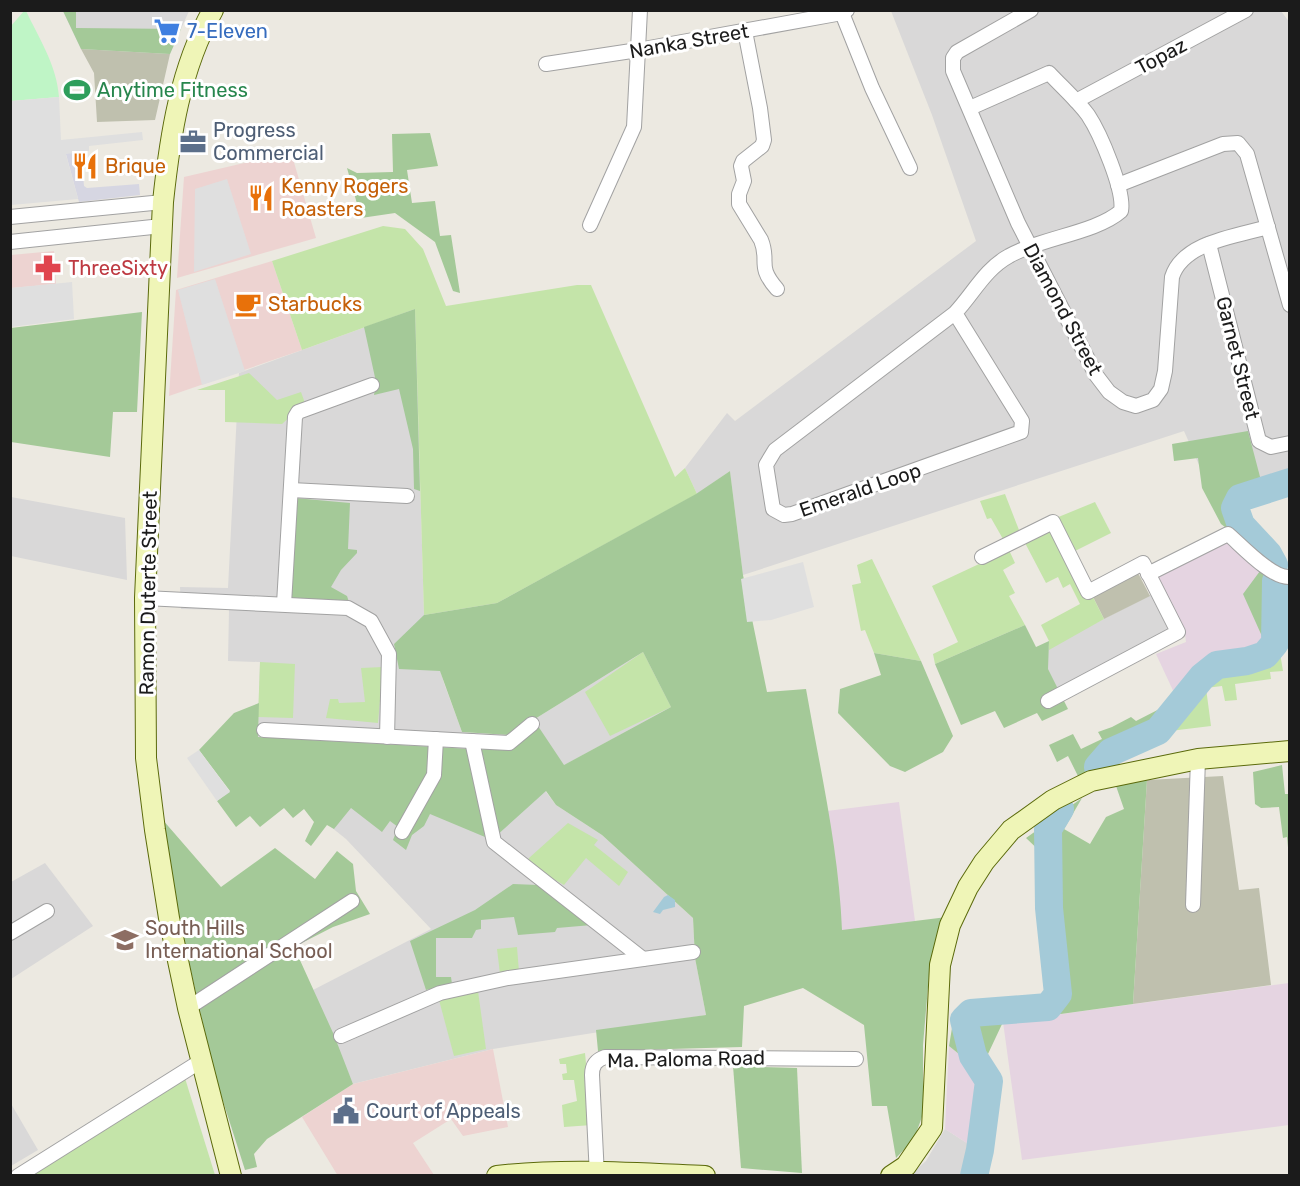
<svg xmlns="http://www.w3.org/2000/svg" width="1300" height="1186" font-family="Rubik,sans-serif">
<style>
.residential{fill:#d9d8d8}
.commercial{fill:#edd3d1}
.industrial{fill:#e5d4e1}
.construction{fill:#bfc0ae}
.grass{fill:#c4e4a9}
.forest{fill:#a4c998}
.park{fill:#bff5c6}
.parking{fill:#dfdfdf}
.plaza{fill:#d6d6e2}
.water{fill:#a4cad8}
.lines{fill:none;stroke-linecap:round;stroke-linejoin:round}
.river{stroke:#a4cad8;stroke-width:28}
.street-casing{stroke:#a2a2a2;stroke-width:16}
.secondary-casing{stroke:#5b6a0b;stroke-width:22}
.street{stroke:#fff;stroke-width:14}
.secondary{stroke:#eff5b7;stroke-width:20}
.labels{text-anchor:middle;stroke-width:6;stroke-linejoin:round;paint-order:stroke}
.shop-label{font-size:20px;fill:#366cbe;stroke:#fff;text-anchor:start}
.street-label{font-size:20px;fill:#1b1b1b;stroke:#fff}
.leisure-label{font-size:20px;fill:#27864d;stroke:#fff;text-anchor:start}
.service-label{font-size:20px;fill:#4e5e75;stroke:#fff;text-anchor:start}
.food-label{font-size:20px;fill:#c56008;stroke:#fff;text-anchor:start}
.health-label{font-size:20px;fill:#be3a42;stroke:#fff;text-anchor:start}
.education-label{font-size:20px;fill:#785e54;stroke:#fff;text-anchor:start}
</style>
<rect width="100%" height="100%" fill="#ece9e1"/>
<g class="residential">
<polygon points="63,11 189,11 170,54 81,49"/>
<polygon points="891,11 1281,11 1290,23 1289,479 1235,498 1207,483 1184,431 743,575 730,471 697,494 685,468 727,413 735,421 976,241 932,115"/>
<polygon points="415,309 424,615 444,683 462,732 509,735 643,652 671,707 537,780 556,805 602,835 693,918 695,958 706,1015 493,1049 353,1084 313,990 431,929 346,839 257,768 260,662 228,661 229,610 181,609 180,587 228,588 239,373"/>
<polygon points="11,497 125,518 127,580 11,556"/>
<polygon points="1162,589 1185,634 1047,704 1024,660"/>
<polygon points="45,863 93,926 11,979 11,882"/>
<polygon points="10,1102 38,1150 11,1166 10,1166"/>
<polygon points="945,1129 976,1149 968,1175 910,1175 926,1161"/>
</g>
<g class="commercial">
<polygon points="291,152 316,238 177,278 184,177"/>
<polygon points="54,251 56,284 11,288 11,255"/>
<polygon points="272,261 302,350 169,396 176,290"/>
<polygon points="493,1049 508,1127 463,1136 451,1119 413,1143 434,1175 338,1176 302,1117 353,1084"/>
</g>
<g class="industrial">
<polygon points="1231,540 1273,578 1267,644 1198,674 1177,699 1156,654 1186,642 1185,634 1155,577"/>
<polygon points="899,802 915,921 842,931 827,811"/>
<polygon points="1289,983 1289,1125 1022,1160 1003,1022"/>
<polygon points="949,1046 980,1071 978,1131 976,1149 945,1129"/>
</g>
<g class="construction">
<polygon points="81,49 170,54 155,120 97,122 94,73"/>
<polygon points="1138,573 1150,596 1104,619 1093,597"/>
<polygon points="1223,776 1239,890 1259,888 1271,985 1133,1004 1147,780"/>
</g>
<g class="grass">
<polygon points="383,226 405,229 423,249 446,306 577,285 591,285 675,477 685,468 697,494 497,603 424,615 415,309 302,350 272,261"/>
<polygon points="249,373 277,400 301,392 305,403 282,424 225,422 225,390 197,390"/>
<polygon points="1005,494 1019,530 1003,539 991,518 987,519 980,501"/>
<polygon points="1095,502 1111,533 1073,552 1056,518"/>
<polygon points="1050,529 1089,599 1093,597 1104,619 1049,650 1049,641 1041,625 1080,604 1070,584 1063,588 1058,577 1046,583 1024,541"/>
<polygon points="1009,550 1015,563 1003,570 1015,593 1009,596 1025,625 935,664 933,654 958,642 932,586"/>
<polygon points="872,559 921,661 874,653 865,630 861,631 852,585 861,583 857,565"/>
<polygon points="643,652 671,707 610,736 585,692"/>
<path d="M 1280,653 L 1283,671 L 1270,672 L 1271,679 L 1235,684 L 1237,700 L 1225,701 L 1222,686 L 1206,688 L 1211,726 L 1170,731 C 1178,720 1203,680 1213,674 C 1234,663 1260,666 1280,653 Z"/>
<polygon points="260,662 295,664 293,718 258,717"/>
<polygon points="383,667 378,723 326,718 330,699 338,699 339,703 365,702 361,668"/>
<polygon points="568,823 598,840 594,845 628,872 619,886 586,858 564,885 527,864 529,858"/>
<polygon points="517,947 519,972 500,974 497,949"/>
<polygon points="478,991 486,1049 454,1056 439,1000"/>
<polygon points="585,1053 592,1125 564,1127 562,1105 577,1101 574,1080 563,1080 562,1074 567,1073 566,1064 560,1064 559,1059"/>
<polygon points="184,1075 215,1175 23,1176"/>
</g>
<g class="forest">
<polygon points="63,11 76,11 76,28 181,29 170,54 81,49"/>
<polygon points="430,133 438,166 407,170 412,203 435,201 440,236 451,235 460,293 453,291 435,242 395,213 361,218 347,168 357,173 393,172 392,134"/>
<polygon points="415,309 420,491 414,489 413,449 399,389 374,395 376,382 364,327"/>
<polygon points="142,312 137,412 113,412 110,457 11,442 11,328"/>
<polygon points="1248,431 1264,492 1244,503 1250,519 1284,558 1280,584 1283,606 1278,608 1280,653 1270,659 1224,670 1210,675 1160,743 1117,751 1120,766 1078,776 1068,756 1057,762 1049,745 1073,734 1081,749 1102,739 1098,732 1112,727 1131,717 1136,721 1177,700 1198,674 1265,643 1243,594 1260,571 1262,555 1221,524 1202,488 1198,458 1174,461 1172,444"/>
<path d="M 730,471 L 743,575 L 767,692 L 806,689 C 820,769 839,850 842,930 L 947,917 L 929,975 L 923,1045 L 923,1114 L 914,1139 L 896,1158 L 887,1106 L 872,1106 L 864,1025 L 803,988 L 744,1006 L 742,1047 L 598,1051 L 596,1030 L 706,1015 L 695,958 L 693,918 L 602,835 L 556,805 L 546,791 L 495,837 L 476,750 L 510,747 L 538,726 L 564,765 L 671,707 L 643,652 L 509,735 L 462,732 L 440,671 L 399,669 L 394,644 L 424,615 L 497,603 L 696,494 Z"/>
<polygon points="295,498 350,503 348,549 357,550 357,553 341,570 331,587 347,596 349,602 291,599"/>
<polygon points="1025,625 1036,647 1049,641 1048,669 1068,709 1042,721 1037,713 1004,728 995,711 961,725 935,664"/>
<polygon points="874,653 921,661 953,736 943,752 905,772 890,766 838,713 840,689 881,675"/>
<polygon points="259,703 258,737 471,749 485,837 430,814 424,826 412,835 406,850 393,840 398,827 390,821 382,832 351,808 334,829 327,825 311,846 305,841 314,822 304,809 293,818 284,808 260,827 250,816 236,827 217,801 230,791 199,750 234,713"/>
<polygon points="1282,765 1285,794 1289,794 1289,858 1287,837 1283,838 1279,807 1261,808 1255,804 1253,772"/>
<polygon points="1147,780 1133,1004 1003,1022 980,1071 949,1046 955,1010 1033,1001 1051,986 1046,883 1041,865 1046,857 1026,838 1082,798 1064,829 1090,844 1106,817 1124,809 1116,786"/>
<polygon points="162,819 221,887 275,848 315,879 337,851 353,864 356,891 370,914 333,927 294,947 334,1035 353,1084 267,1139 254,1154 257,1167 245,1170 214,1073 166,860"/>
<polygon points="513,884 538,885 592,925 557,928 555,932 518,935 514,917 481,920 481,929 476,930 472,938 436,938 436,977 451,977 452,984 426,990 410,941 475,910"/>
<polygon points="733,1066 797,1068 802,1173 741,1168"/>
</g>
<path class="park" d="M 24,11 L 26,11 C 39,38 57,66 59,97 L 11,101 L 11,26 Z"/>
<g class="parking">
<polygon points="59,97 61,140 142,132 143,140 89,146 89,151 66,155 78,199 11,205 11,101"/>
<polygon points="227,179 251,254 194,272 195,189"/>
<polygon points="215,279 245,371 202,385 178,290"/>
<polygon points="72,282 74,319 11,327 11,288"/>
<polygon points="803,562 814,607 771,620 747,622 741,579"/>
<polygon points="199,750 230,792 217,801 187,758"/>
</g>
<polygon class="plaza" points="74,153 77,176 83,176 84,186 87,188 139,184 140,195 79,202 66,154"/>
<polygon class="water" points="668,895 675,900 675,907 663,910 660,914 653,912 664,897"/>
<g class="lines">
<g class="river">
<polyline points="1274,565 1268,554 1241,525 1235,508 1240,498 1290,482"/>
<polyline points="1098,767 1111,752 1158,731 1202,677 1217,665 1247,661 1265,655 1275,643 1276,581"/>
<polyline points="974,1176 980,1150 989,1081 973,1056 964,1020 971,1013 1048,1007 1058,994 1049,908 1048,829 1060,809"/>
</g>
<g class="street-casing">
<g id="street">
<path d="M 1031,10 L 957,52 L 953,58 L 953,71 L 1018,223 L 1096,375 L 1109,392 L 1123,402 L 1136,406 L 1153,400 L 1161,389 L 1165,371 L 1172,277 C 1183,242 1237,236 1268,227"/>
<polyline points="842,13 872,88 910,168"/>
<path d="M 745,31 L 760,108 L 764,140 L 762,146 L 743,161 L 741,166 L 744,181 L 739,194 L 739,204 L 761,240 C 770,262 756,265 777,289"/>
<polyline points="546,64 638,50 842,13 847,10"/>
<polyline points="1076,101 1246,10"/>
<polyline points="1118,185 1223,144 1238,143 1247,154 1290,305"/>
<polyline points="10,217 163,202"/>
<polyline points="590,225 634,127 640,10"/>
<polyline points="10,242 162,226"/>
<polyline points="1209,244 1259,441 1271,447 1290,443"/>
<path d="M 955,313 L 1022,421 L 1021,432 L 792,514 L 784,515 L 773,509 L 766,465 L 775,450 L 955,313 C 973,294 985,269 1009,256 C 1040,238 1096,233 1121,211 C 1125,191 1100,133 1088,115 C 1077,100 1062,87 1049,73 L 970,108"/>
<polyline points="291,490 407,496"/>
<polyline points="982,557 1053,522 1088,592 1143,563 1178,632 1048,701"/>
<path d="M 1148,574 L 1228,534 C 1241,545 1272,579 1290,577"/>
<polyline points="145,598 348,608 371,621 389,654 387,737"/>
<polyline points="284,604 295,417 298,412 372,385"/>
<polyline points="264,730 509,743 532,724"/>
<polyline points="472,741 494,842 643,959"/>
<polyline points="402,832 434,775 436,739"/>
<polyline points="1193,905 1198,759"/>
<polyline points="10,933 47,911"/>
<polyline points="188,1008 352,901"/>
<polyline points="341,1036 440,993 508,978 693,952"/>
<polyline points="18,1176 201,1061"/>
<path d="M 597,1176 L 592,1075 C 592,1065 596,1060 605,1057 L 856,1059"/>
</g>
</g>
<g class="secondary-casing">
<g id="secondary">
<path d="M 213,10 C 180,69 170,136 163,202 L 145,598 L 146,758 L 155,830 L 169,918 L 188,1008 L 231,1176"/>
<path d="M 497,1176 C 565,1168 636,1173 705,1176"/>
<polyline points="891,1176 906,1166 932,1128 940,965 950,925 968,887 984,862 1011,830 1053,800 1091,781 1198,759 1290,751"/>
</g>
</g>
<use href="#street" class="street"/>
<use href="#secondary" class="secondary"/>
</g>
<defs>
<g id="supermarket-bare" transform="scale(2.07)"><path d="M-6-5.5h2.5l.6 2H6L4.5 2H-2.5L-4.4-4H-6ZM-1.5 3.2a1.3 1.3 0 1 0 .1 0ZM3 3.2a1.3 1.3 0 1 0 .1 0Z" fill="#3f7fe0" stroke="#fff" stroke-width="2.5" paint-order="stroke"/></g>
<g id="stadium-bare" transform="scale(2.07)"><path d="M0-5a6.5 5 0 1 0 0 10a6.5 5 0 1 0 0-10ZM-3.5-1.8h7v3.6h-7Z" fill="#2e9e5b" stroke="#fff" stroke-width="2.5" paint-order="stroke"/></g>
<g id="office-bare" transform="scale(2.07)"><path d="M-6-3h4V-5.5h4V-3h4V5H-6ZM-1-4.5V-3h2v-1.5ZM-6 0V1H6V0Z" fill="#5c6f8a" stroke="#fff" stroke-width="2.5" paint-order="stroke"/></g>
<g id="restaurant-bare" transform="scale(2.07)"><path d="M-5-6h1v4h1v-4h1v4h1v-4h1v5L-1.5 .5V6h-2V.5L-5-1ZM5-6V6H3V1.5H1.5Q1.5-4 5-6Z" fill="#e8710a" stroke="#fff" stroke-width="2.5" paint-order="stroke"/></g>
<g id="pharmacy-bare" transform="scale(2.07)"><path d="M-2-6h4v4h4v4h-4v4h-4v-4h-4v-4h4Z" fill="#e0444e" stroke="#fff" stroke-width="2.5" paint-order="stroke"/></g>
<g id="cafe-bare" transform="scale(2.07)"><path d="M-5.5-4.5H6V0H3Q3 3.5 0 3.5H-2.5Q-5.5 3.5-5.5 0ZM3-3.2v2h1.7v-2ZM-6 4.5H4V6H-6Z" fill="#e8710a" stroke="#fff" stroke-width="2.5" paint-order="stroke"/></g>
<g id="school-bare" transform="scale(2.07)"><path d="M0-5L7-2L0 1L-7-2ZM-4 1L0 2.5L4 1V4Q0 6-4 4Z" fill="#8d6e63" stroke="#fff" stroke-width="2.5" paint-order="stroke"/></g>
<g id="civic-bare" transform="scale(2.07)"><path d="M-.6-6.5H3V-4.5H.6V-3L4-1V1h2V6H-6V1h2V-1L-.6-3ZM-1.2 2.5V6h2.4V2.5Z" fill="#5c6f8a" stroke="#fff" stroke-width="2.5" paint-order="stroke"/></g>
</defs>
<g fill-rule="evenodd">
<use href="#supermarket-bare" x="167" y="31"/>
<use href="#stadium-bare" x="77" y="90"/>
<use href="#office-bare" x="193" y="142"/>
<use href="#restaurant-bare" x="85" y="166"/>
<use href="#restaurant-bare" x="261" y="198"/>
<use href="#pharmacy-bare" x="48" y="268"/>
<use href="#cafe-bare" x="248" y="304"/>
<use href="#school-bare" x="125" y="940"/>
<use href="#civic-bare" x="346" y="1111"/>
</g>
<g class="labels">
<g class="shop-label">
<text x="187" y="38">7-Eleven</text>
</g>
<g class="street-label">
<text transform="translate(689 41) rotate(-10)" y="7">Nanka Street</text>
<text transform="translate(1161 56) rotate(-28)" y="7">Topaz</text>
<text transform="translate(1063 309) rotate(62)" y="7">Diamond Street</text>
<text transform="translate(1238 358) rotate(76)" y="7">Garnet Street</text>
<text transform="translate(860 490) rotate(-19)" y="7">Emerald Loop</text>
<text transform="translate(148 593) rotate(-89)" y="7">Ramon Duterte Street</text>
<text transform="translate(686 1059) rotate(-1)" y="7">Ma. Paloma Road</text>
</g>
<g class="leisure-label">
<text x="97" y="97">Anytime Fitness</text>
</g>
<g class="service-label">
<text x="213" y="137">Progress<tspan x="213" dy="23">Commercial</tspan></text>
<text x="366" y="1118">Court of Appeals</text>
</g>
<g class="food-label">
<text x="105" y="173">Brique</text>
<text x="281" y="193">Kenny Rogers<tspan x="281" dy="23">Roasters</tspan></text>
<text x="268" y="311">Starbucks</text>
</g>
<g class="health-label">
<text x="68" y="275">ThreeSixty</text>
</g>
<g class="education-label">
<text x="145" y="935">South Hills<tspan x="145" dy="23">International School</tspan></text>
</g>
</g>
<rect width="1300" height="1186" fill="none" stroke="#1b1b1b" stroke-width="24"/>
</svg>
